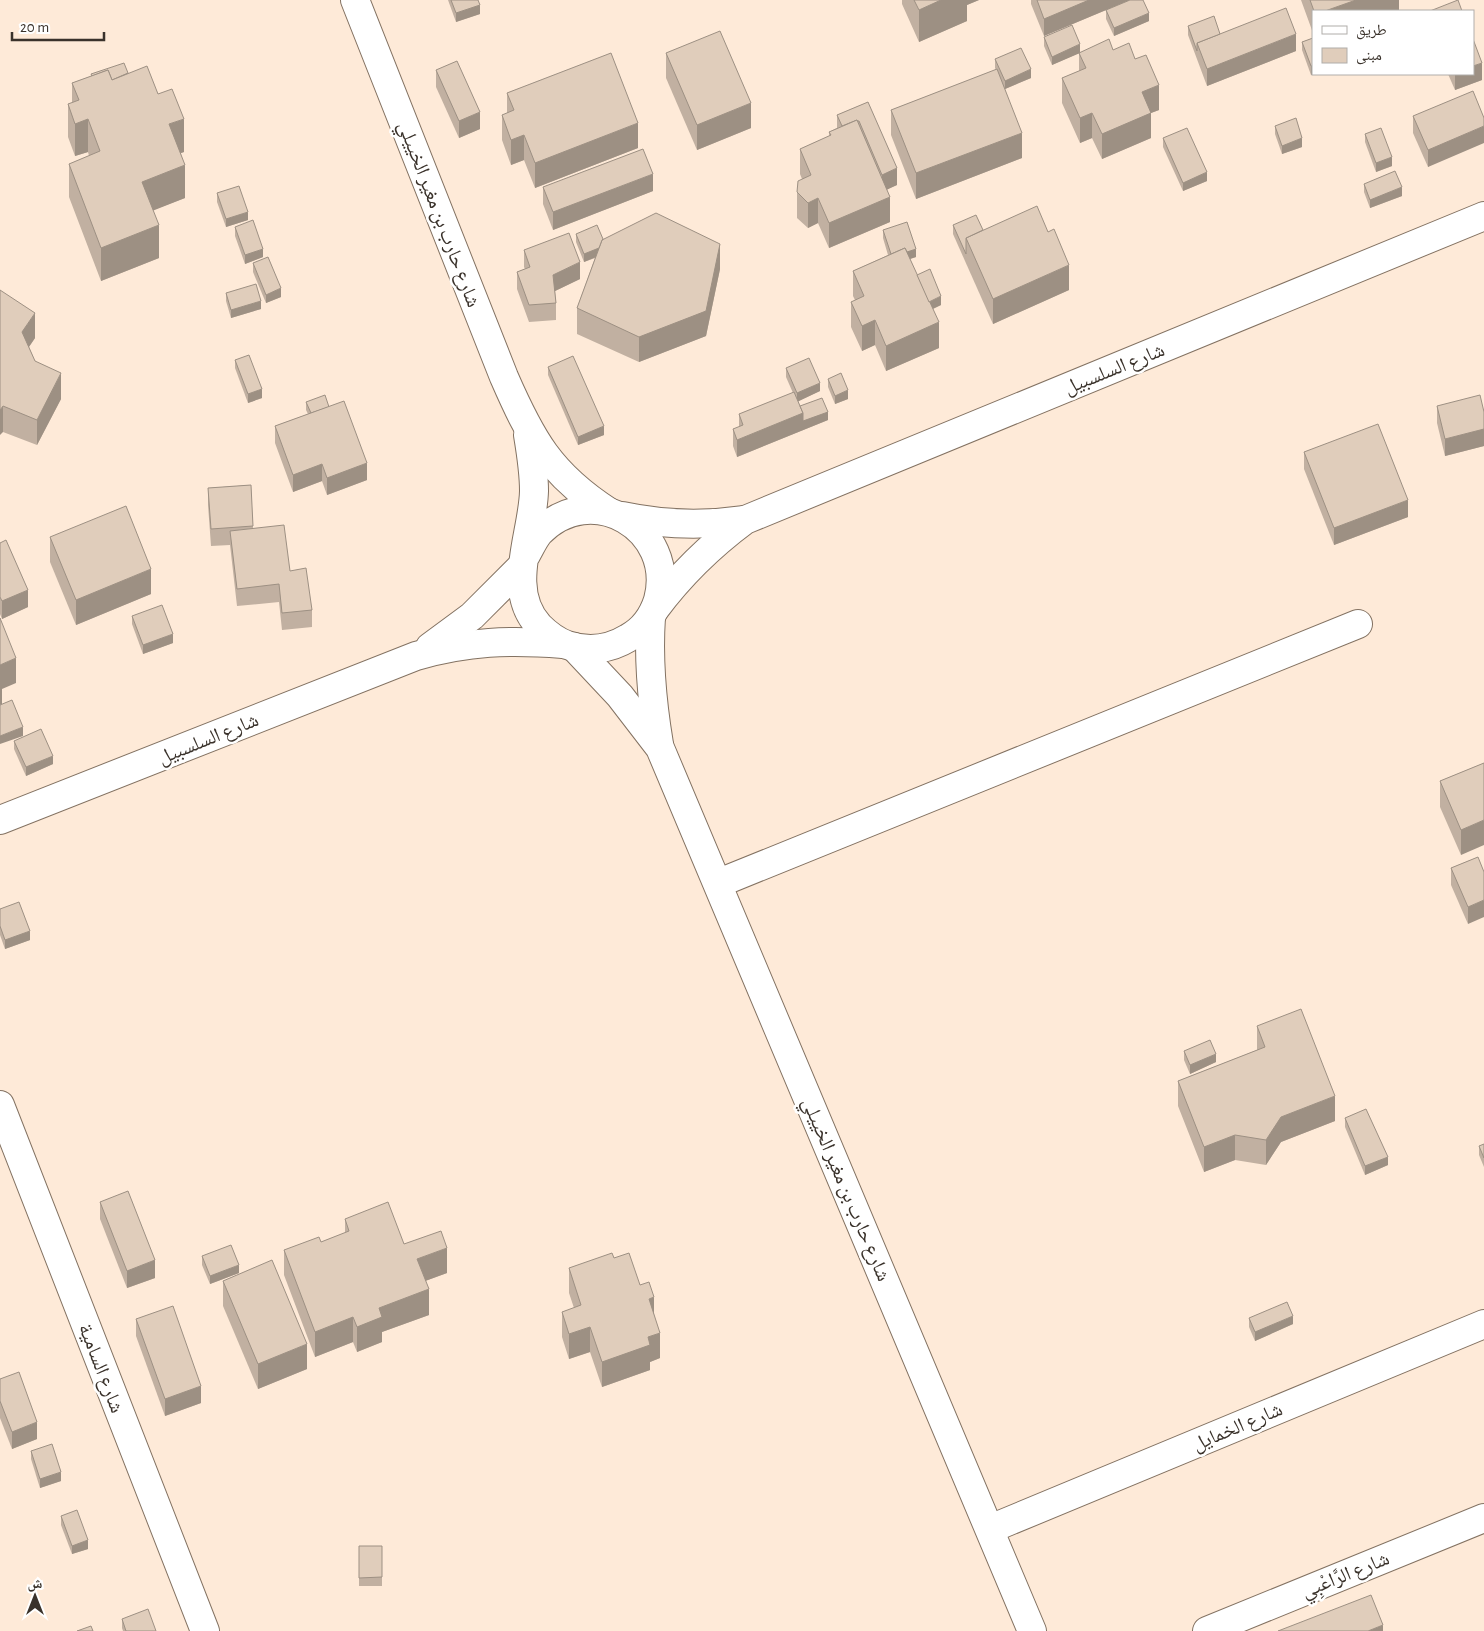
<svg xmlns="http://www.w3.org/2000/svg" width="1484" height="1631" font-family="'Alegreya Sans','Noto Naskh Arabic',sans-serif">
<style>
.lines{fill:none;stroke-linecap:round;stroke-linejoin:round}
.minor-casing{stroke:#837262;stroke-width:30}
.minor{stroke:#fff;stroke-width:28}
.wall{fill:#c1b0a1}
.shaded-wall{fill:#9d9083}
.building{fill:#e0cdbb;stroke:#9d9083}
.labels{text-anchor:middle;stroke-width:5;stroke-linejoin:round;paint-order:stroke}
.street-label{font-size:20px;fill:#3a322b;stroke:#fff}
</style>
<rect width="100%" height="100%" fill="#feead8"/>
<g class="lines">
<g class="minor-casing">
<g id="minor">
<path d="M 355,0 L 504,377 C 531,439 550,474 609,512"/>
<path d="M 622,516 C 664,525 702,526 743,520"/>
<path d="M 526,555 C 530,548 534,539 539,533 C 591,478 677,529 658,600 C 653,616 643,630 628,638 C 610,649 588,652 567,645 C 556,641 547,634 539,626 C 505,589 533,535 534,491 C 534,472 531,453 528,435"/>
<path d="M 655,609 C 681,574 710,546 745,520 L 1484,216"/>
<path d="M 651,617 C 648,660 652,702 659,744"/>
<polyline points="430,647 472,616 522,566"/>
<polyline points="574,647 620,696 660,748 1032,1631"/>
<path d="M 0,820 L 416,656 C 469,641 509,640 563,644"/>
<polyline points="719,883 1358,624"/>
<polyline points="0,1105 205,1631"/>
<polyline points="990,1529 1484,1324"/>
<polyline points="1207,1631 1484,1518"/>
</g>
</g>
<use href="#minor" class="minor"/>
</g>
<g class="wall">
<polygon points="448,0 478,0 480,14 456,22"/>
<polygon points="902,0 979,0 967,5 967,21 919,42 902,4"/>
<polygon points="1031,0 1130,0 1044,36 1031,4"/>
<polygon points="1301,0 1399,0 1399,10 1395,11 1313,11 1313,33"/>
<polygon points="1106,10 1149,21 1114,36 1106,19"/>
<polygon points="1188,26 1220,34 1296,51 1207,86 1188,35"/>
<polygon points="1044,37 1080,52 1113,50 1135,59 1159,110 1151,113 1151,138 1102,159 1092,138 1080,143 1062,103 1062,78 1079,71 1079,53 1052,65 1044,46"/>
<polygon points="1313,38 1311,75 1302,50 1302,42"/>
<polygon points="666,53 751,128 697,150 666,78"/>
<polygon points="995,59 1031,78 1005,89 1022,158 916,199 891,135 891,110 996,70 995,68"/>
<polygon points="436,70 480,129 459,138 436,87"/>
<polygon points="128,73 158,94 184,152 181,153 185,198 153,210 159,258 101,281 69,197 69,164 89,156 88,152 75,156 68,137 68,104 72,103 72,83 91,76 91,74"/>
<polygon points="1448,74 1473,74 1482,80 1455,90"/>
<polygon points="507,93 638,148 535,188 524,160 511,165 502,140 502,115 507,113"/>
<polygon points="868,102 897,185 887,189 890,222 829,248 818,223 808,228 797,218 797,192 802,179 800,174 800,149 829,136 829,132 837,128 837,115"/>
<polygon points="1413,116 1484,118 1428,167 1413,133"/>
<polygon points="1275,126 1302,147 1282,154 1275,134"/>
<polygon points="1365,134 1392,166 1376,172 1365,142"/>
<polygon points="1163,138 1207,181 1183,191 1163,147"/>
<polygon points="1364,184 1402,196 1370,208 1364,192"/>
<polygon points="543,187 653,191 553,230 543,204"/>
<polygon points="217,193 248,220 226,227 217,202"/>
<polygon points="953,225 983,230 1069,290 993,324 953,234"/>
<polygon points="235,227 263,257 245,264 235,236"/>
<polygon points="883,230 916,257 910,259 917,275 941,305 933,309 939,348 886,371 875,345 862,351 851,327 851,302 855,300 853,296 853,271 888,255 883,238"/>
<polygon points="576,234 603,239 720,269 706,336 639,362 577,334 577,308 595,258 584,262 576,242"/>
<polygon points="524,250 580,279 555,291 556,303 556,320 529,322 517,289 517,272 525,269 524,267"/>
<polygon points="253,263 281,297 266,303 253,272"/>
<polygon points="0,290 35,338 29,347 35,361 61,399 37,445 3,432"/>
<polygon points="226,293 261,309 231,318 226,301"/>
<polygon points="235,360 262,398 248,403 235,368"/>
<polygon points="548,367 604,435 578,445 548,375"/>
<polygon points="786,368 820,391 798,401 800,406 828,420 737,457 733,446 733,429 739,427 739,414 793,393 786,377"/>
<polygon points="828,379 848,399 835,404 828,387"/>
<polygon points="306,402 329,406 367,480 327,495 322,481 293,492 275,443 275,426 308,414 306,410"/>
<polygon points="1437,406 1484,412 1484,446 1445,456 1437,423"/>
<polygon points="1304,452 1408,517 1334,545 1304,469"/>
<polygon points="251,485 253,528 290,571 312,610 312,627 282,630 279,602 237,606 230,545 211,546 208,505 208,488"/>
<polygon points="50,537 151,594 76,625 50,562"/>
<polygon points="0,543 28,607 2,619 0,614"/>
<polygon points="132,616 173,643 143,654 132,624"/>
<polygon points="14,741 53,764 26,776 14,749"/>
<polygon points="1484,763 1461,855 1440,807 1440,781"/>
<polygon points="1478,857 1468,924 1451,885 1451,868"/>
<polygon points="0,909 30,940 5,949 0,935"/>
<polygon points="1257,1026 1335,1121 1281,1142 1266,1165 1235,1160 1204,1172 1178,1106 1178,1081 1257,1050"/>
<polygon points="1184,1051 1216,1062 1190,1074 1184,1060"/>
<polygon points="1345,1118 1388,1165 1365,1175 1345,1127"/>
<polygon points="1484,1144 1484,1167 1479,1155 1479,1146"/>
<polygon points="100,1202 155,1278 127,1288 100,1219"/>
<polygon points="345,1219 404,1244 447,1273 425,1281 429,1315 382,1332 382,1342 357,1352 353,1342 315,1357 284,1275 284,1250 321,1242 345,1233"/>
<polygon points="202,1256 239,1273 210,1284 202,1265"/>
<polygon points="614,1258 640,1285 654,1314 660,1358 650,1362 650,1370 602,1387 590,1352 569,1359 562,1337 562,1312 574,1308 569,1293 569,1268"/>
<polygon points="223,1281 307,1369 258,1389 223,1306"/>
<polygon points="1249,1318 1293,1324 1255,1341 1249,1327"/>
<polygon points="136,1319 201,1403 165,1416 136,1336"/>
<polygon points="0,1379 37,1439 12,1449 0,1418"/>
<polygon points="31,1451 61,1481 40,1488 31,1459"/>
<polygon points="61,1516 88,1549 72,1554 61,1525"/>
<rect x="359" y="1546" width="23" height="40"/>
<polygon points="122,1619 156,1631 123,1631 122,1628"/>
</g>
<g class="shaded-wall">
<polygon points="941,0 979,0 967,5 967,21 919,42 919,10"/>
<polygon points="1089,0 1130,0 1044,36 1044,19"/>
<polygon points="1356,0 1399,0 1399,10 1395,11 1325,11"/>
<polygon points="480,5 480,14 456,22 456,13"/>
<polygon points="1149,13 1149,21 1114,36 1114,28"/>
<polygon points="1296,34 1296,51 1207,86 1207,69"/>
<polygon points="1080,44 1080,53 1052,65 1052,57"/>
<polygon points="1482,63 1482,80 1455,90 1455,74 1473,74 1473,66"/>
<polygon points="1311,66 1313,66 1313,74 1314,74 1311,75"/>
<polygon points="1031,69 1031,78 1005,89 1005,81"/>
<polygon points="1159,85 1159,110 1151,113 1151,138 1102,159 1102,134 1142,92"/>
<polygon points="751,103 751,128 697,150 697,125"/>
<polygon points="480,112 480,129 459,138 459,121"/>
<polygon points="1092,113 1092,138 1080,143 1080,118"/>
<polygon points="88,119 88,152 75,156 75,124"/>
<polygon points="184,119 184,152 169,157 169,124"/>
<polygon points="638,123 638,148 535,188 535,163"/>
<polygon points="1484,126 1484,143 1428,167 1428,150"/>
<polygon points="1022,133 1022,158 916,199 916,173"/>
<polygon points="524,135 524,160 511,165 511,140"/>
<polygon points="1302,138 1302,147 1282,154 1282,146"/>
<polygon points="1392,157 1392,166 1376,172 1376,163"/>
<polygon points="185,165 185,198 142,215 142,182"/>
<polygon points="897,168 897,185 882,192 882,175"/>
<polygon points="1207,172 1207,181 1183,191 1183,183"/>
<polygon points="653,174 653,191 553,230 553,212"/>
<polygon points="1402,187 1402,196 1370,208 1370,200"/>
<polygon points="890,197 890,222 829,248 829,223"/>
<polygon points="818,198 818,223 808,228 808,203"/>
<polygon points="248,212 248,220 226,227 226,219"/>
<polygon points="159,225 159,258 101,281 101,248"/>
<polygon points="720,244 720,269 706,336 639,362 639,337"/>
<polygon points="606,245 606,253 584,262 584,254"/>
<polygon points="263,249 263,257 245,264 245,255"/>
<polygon points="916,249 916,257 891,265 891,256"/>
<polygon points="580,262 580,279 553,292 553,275"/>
<polygon points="1069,265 1069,290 993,324 993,299"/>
<polygon points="281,288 281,297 266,303 266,295"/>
<polygon points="941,296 941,305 928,311 928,303"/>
<polygon points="261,301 261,309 231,318 231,310"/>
<polygon points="35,313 35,338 22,357 22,332"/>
<polygon points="875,320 875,345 862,351 862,326"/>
<polygon points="939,322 939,348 886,371 886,346"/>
<polygon points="61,373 61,399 37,445 37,420"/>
<polygon points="820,383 820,391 797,402 797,393"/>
<polygon points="262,389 262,398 248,403 248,394"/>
<polygon points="848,390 848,399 835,404 835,396"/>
<polygon points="3,406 3,432 0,435 0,410"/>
<polygon points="828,412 828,420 737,457 737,440 803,413"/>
<polygon points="604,426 604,435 578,445 578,437"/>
<polygon points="1484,429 1484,446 1445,456 1445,439"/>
<polygon points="367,463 367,480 327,495 327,478"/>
<polygon points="322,464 322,481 293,492 293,475"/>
<polygon points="1408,500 1408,517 1334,545 1334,528"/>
<polygon points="151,569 151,594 76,625 76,600"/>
<polygon points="28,590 28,607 2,619 2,601"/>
<polygon points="173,634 173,643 143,654 143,645"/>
<polygon points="16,658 16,683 2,689 2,704 0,705 0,665"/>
<polygon points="23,727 23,736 0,744 0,736"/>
<polygon points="53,756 53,764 26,776 26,767"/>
<polygon points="1484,820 1484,845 1461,855 1461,830"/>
<polygon points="1484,900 1484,917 1468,924 1468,907"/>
<polygon points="30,931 30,940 5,949 5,940"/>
<polygon points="1216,1054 1216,1062 1190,1074 1190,1065"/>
<polygon points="1335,1096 1335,1121 1281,1142 1266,1165 1266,1140 1281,1117"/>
<polygon points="1235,1135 1235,1160 1204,1172 1204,1147"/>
<polygon points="1388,1157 1388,1165 1365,1175 1365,1166"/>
<polygon points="447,1248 447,1273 417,1284 417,1259"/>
<polygon points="155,1260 155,1278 127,1288 127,1271"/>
<polygon points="239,1265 239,1273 210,1284 210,1276"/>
<polygon points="429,1289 429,1315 382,1332 382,1342 357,1352 357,1327 379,1308"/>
<polygon points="654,1297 654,1322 649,1299"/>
<polygon points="1293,1316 1293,1324 1255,1341 1255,1332"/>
<polygon points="353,1317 353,1342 315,1357 315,1332"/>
<polygon points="590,1327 590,1352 569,1359 569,1334"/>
<polygon points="660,1333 660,1358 650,1362 650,1370 602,1387 602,1362 648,1337"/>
<polygon points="307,1344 307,1369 258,1389 258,1364"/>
<polygon points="201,1386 201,1403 165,1416 165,1399"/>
<polygon points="37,1422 37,1439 12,1449 12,1432"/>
<polygon points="61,1472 61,1481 40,1488 40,1479"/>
<polygon points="88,1540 88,1549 72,1554 72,1546"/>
<polygon points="1383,1625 1383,1631 1368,1631"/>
</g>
<g class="building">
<polygon points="451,0 478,0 480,5 456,13"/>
<polygon points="914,0 941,0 919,10"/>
<polygon points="1037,0 1089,0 1044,19"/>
<polygon points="1130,0 1143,0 1149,13 1114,28 1106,10"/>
<polygon points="1310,0 1356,0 1325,11 1314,11"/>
<polygon points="1458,0 1462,11 1430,11"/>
<polygon points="1286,8 1296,34 1207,69 1197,43"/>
<polygon points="1214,16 1220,34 1197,43 1197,51 1188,26"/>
<polygon points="1072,25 1080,44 1052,57 1044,37"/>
<polygon points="720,31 751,103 697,125 666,53"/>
<polygon points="1313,38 1313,66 1311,66 1302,42"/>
<polygon points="1109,39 1113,50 1129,43 1135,59 1146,55 1159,85 1142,92 1151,113 1102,134 1092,113 1080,118 1062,78 1086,68 1079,53"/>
<polygon points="1473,39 1482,63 1473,66"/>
<polygon points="1021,48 1031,69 1005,81 995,59"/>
<polygon points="611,53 638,123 535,163 524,135 511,140 502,115 514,110 507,93"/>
<polygon points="457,61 480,112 459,121 436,70"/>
<polygon points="124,63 128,73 112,80 108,70 92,76 91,74"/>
<polygon points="147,66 158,94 172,89 184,119 169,124 185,165 142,182 159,225 101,248 69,164 100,151 88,119 75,124 68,104 79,100 72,83 108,70 112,80"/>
<polygon points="997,69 1022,133 916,173 891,110"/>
<polygon points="1473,91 1484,118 1484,126 1428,150 1413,116"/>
<polygon points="868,102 897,168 882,175 859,121 857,121 857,120 842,126 837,115"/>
<polygon points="1296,118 1302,138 1282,146 1275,126"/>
<polygon points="857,120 890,197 829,223 818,198 808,203 797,192 798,181 811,175 800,149 831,135 829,132"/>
<polygon points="1187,128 1207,172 1183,183 1163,138"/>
<polygon points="1381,128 1392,157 1376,163 1365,134"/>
<polygon points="643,149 653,174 553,212 543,187"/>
<polygon points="1395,171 1402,187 1370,200 1364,184"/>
<polygon points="239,186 248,212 226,219 217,193"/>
<polygon points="1037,206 1048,232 1054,229 1069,265 993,299 966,238"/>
<polygon points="656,213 720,244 706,311 639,337 577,308 602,240"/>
<polygon points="976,215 983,230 966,238 966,254 953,225"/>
<polygon points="253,220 263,249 245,255 235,227"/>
<polygon points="907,222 916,249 907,252 905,248 891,254 883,230"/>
<polygon points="597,225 603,239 602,240 599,248 584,254 576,234"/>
<polygon points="569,233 580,262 553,275 556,303 529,305 517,272 530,267 524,250"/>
<polygon points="905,248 939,322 886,346 875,320 862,326 851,302 864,296 853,271"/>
<polygon points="268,257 281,288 266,295 253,263"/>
<polygon points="930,269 941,296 929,302 917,275"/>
<polygon points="256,284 261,301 231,310 226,293"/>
<polygon points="0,290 35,313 22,332 35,361 61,373 37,420 3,406 0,410"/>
<polygon points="249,355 262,389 248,394 235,360"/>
<polygon points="573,356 604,426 578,437 548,367"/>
<polygon points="809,358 820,383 797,393 786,368"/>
<polygon points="841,373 848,390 835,396 828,379"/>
<polygon points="794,392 803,413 737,440 733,429 743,425 739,414"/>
<polygon points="325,395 329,407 311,413 306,402"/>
<polygon points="1480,395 1484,412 1484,429 1445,439 1437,406"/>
<polygon points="822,398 828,412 803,421 803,413 800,406"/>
<polygon points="344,401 367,463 327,478 322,464 293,475 275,426"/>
<polygon points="1378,424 1408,500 1334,528 1304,452"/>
<polygon points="251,485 253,526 211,529 208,488"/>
<polygon points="126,506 151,569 76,600 50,537"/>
<polygon points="284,525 290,571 306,568 312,610 282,613 279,584 237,589 230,531"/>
<polygon points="6,540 28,590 2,601 0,597 0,543"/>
<polygon points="162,605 173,634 143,645 132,616"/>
<polygon points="0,618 16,658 0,665"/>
<polygon points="12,700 23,727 0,736 0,705"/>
<polygon points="41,729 53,756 26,767 14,741"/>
<polygon points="1484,763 1484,820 1461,830 1440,781"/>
<polygon points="1478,857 1484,872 1484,900 1468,907 1451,868"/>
<polygon points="19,902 30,931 5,940 0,926 0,909"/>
<polygon points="1301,1009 1335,1096 1281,1117 1266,1140 1235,1135 1204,1147 1178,1081 1265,1047 1257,1026"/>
<polygon points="1210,1040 1216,1054 1190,1065 1184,1051"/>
<polygon points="1366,1109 1388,1157 1365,1166 1345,1118"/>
<polygon points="1484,1144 1484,1158 1479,1146"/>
<polygon points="128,1191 155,1260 127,1271 100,1202"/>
<polygon points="388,1202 404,1244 441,1231 447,1248 417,1259 429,1289 379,1308 382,1317 357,1327 353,1317 315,1332 284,1250 319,1237 321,1242 349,1231 345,1219"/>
<polygon points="231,1245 239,1265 210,1276 202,1256"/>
<polygon points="612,1253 614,1258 629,1253 640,1285 649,1282 654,1297 649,1299 660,1333 648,1337 650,1345 602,1362 590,1327 569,1334 562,1312 581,1305 569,1268"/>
<polygon points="272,1260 307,1344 258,1364 223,1281"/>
<polygon points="1287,1302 1293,1316 1255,1332 1249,1318"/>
<polygon points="173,1306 201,1386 165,1399 136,1319"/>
<polygon points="19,1372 37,1422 12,1432 0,1401 0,1379"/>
<polygon points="52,1444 61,1472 40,1479 31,1451"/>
<polygon points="77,1510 88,1540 72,1546 61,1516"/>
<polygon points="359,1546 382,1546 382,1577 359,1578"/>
<polygon points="1371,1595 1383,1625 1368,1631 1278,1631"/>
<polygon points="148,1609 156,1631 126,1631 122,1619"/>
<polygon points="91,1626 93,1631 77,1631"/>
</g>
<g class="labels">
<g class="street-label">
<text transform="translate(440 214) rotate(69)" y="7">شارع حارب بن مغير الخييلي</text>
<text transform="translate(1114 368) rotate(-22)" y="7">شارع السلسبيل</text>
<text transform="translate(208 738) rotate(-22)" y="7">شارع السلسبيل</text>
<text transform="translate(847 1189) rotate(67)" y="7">شارع حارب بن مغير الخييلي</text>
<text transform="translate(102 1368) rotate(69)" y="7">شارع السامية</text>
<text transform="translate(1237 1426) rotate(-23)" y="7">شارع الخمايل</text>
<text transform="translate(1345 1574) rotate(-22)" y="7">شارع الرَّاعْبِي</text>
</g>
</g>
<rect x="1312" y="10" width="162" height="65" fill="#ffffff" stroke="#b0adaa"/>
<rect x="1322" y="26" width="25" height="8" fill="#ffffff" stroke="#b0adaa"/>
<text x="1356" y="35" font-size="15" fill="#3a322b">طريق</text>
<rect x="1322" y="48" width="25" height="15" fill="#e0cdbb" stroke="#b0adaa"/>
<text x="1356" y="60" font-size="15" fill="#3a322b">مبنى</text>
<g transform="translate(35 1596)" stroke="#ffffff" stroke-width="4" paint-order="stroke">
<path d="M0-4L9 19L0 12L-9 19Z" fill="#3a322b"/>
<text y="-8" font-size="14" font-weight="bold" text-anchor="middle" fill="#3a322b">ش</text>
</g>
<path d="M12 32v8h92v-8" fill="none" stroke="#3a322b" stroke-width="2.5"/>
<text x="20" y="32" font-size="15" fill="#3a322b" stroke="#ffffff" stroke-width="4" paint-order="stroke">20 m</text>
</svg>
